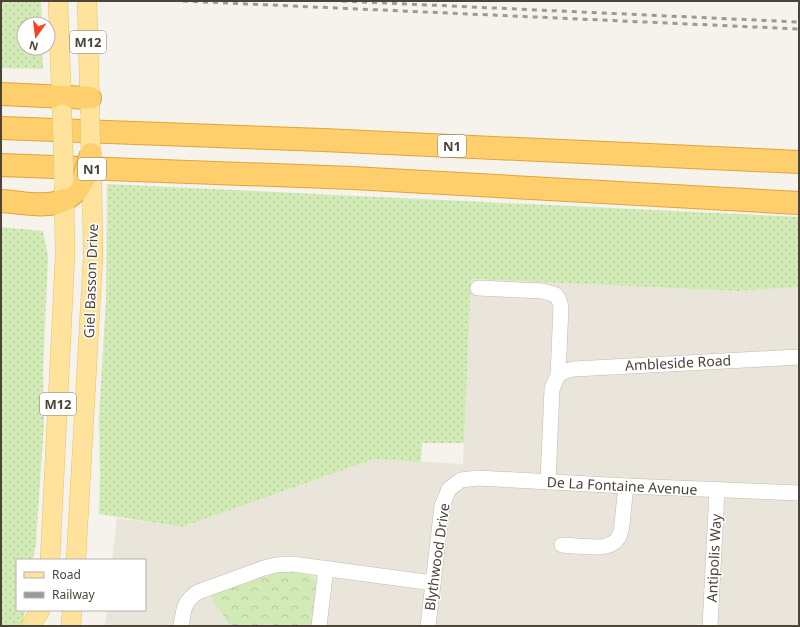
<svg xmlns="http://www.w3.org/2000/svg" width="800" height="627" font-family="'Noto Sans',sans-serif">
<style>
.residential{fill:#eae5da}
.grass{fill:url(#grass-dots)}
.forest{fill:url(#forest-crowns)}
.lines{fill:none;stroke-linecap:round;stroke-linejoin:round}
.minor-casing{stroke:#c2bbae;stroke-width:16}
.major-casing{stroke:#e6c16a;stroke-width:20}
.highway-casing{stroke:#e0a43c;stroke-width:24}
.minor{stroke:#fff;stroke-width:15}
.major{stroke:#ffe39c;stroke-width:19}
.highway{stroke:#ffcf6e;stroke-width:22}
.rail{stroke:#9a9a9a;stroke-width:3;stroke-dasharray:5 5;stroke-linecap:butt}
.major-bridge-casing{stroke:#e6c16a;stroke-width:20;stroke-linecap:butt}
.highway-bridge-casing{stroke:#e0a43c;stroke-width:24;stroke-linecap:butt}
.major-bridge{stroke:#ffe39c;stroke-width:19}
.highway-bridge{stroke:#ffcf6e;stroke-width:22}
.labels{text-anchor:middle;stroke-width:3;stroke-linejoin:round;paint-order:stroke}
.shield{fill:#fff;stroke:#817c74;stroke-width:1}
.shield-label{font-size:13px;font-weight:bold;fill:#4b4439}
.street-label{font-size:14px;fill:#4b4439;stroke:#fff}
</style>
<defs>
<pattern id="grass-dots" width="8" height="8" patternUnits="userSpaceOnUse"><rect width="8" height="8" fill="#d2eab5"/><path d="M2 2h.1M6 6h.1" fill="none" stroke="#b6ca9c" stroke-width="1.8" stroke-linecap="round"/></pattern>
<pattern id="forest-crowns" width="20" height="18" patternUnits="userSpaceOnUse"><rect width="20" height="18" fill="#d2eab5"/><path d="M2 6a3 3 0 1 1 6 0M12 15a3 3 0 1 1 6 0" fill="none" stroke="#b6ca9c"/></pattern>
</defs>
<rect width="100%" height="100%" fill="#f6f3ec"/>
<polygon class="residential" points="471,279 739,291 799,287 799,626 105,626 107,610 145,610 145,560 112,560 117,518 182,527 374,459 463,464"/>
<g class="grass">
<polygon points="1,1 41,2 42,24 24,24 24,48 42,48 43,69 1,68"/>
<polygon points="107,184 799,217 799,287 739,291 471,279 464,443 422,443 421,462 374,459 182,527 99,514 100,477 99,417 106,299"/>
<polygon points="1,227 43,231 48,256 43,373 44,423 36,543 33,560 17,560 17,610 25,610 23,622 20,626 1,626"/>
</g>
<path class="forest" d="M 280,572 C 295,572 313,570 318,587 L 314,626 L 275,626 L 270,622 L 267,626 L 230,626 L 213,600 L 211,594 Z"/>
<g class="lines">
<g class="minor-casing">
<g id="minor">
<polyline points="478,288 543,291 556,295 559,300 561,307 558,375 552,389 548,482"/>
<polyline points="558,375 565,371 574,369 799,357"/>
<path d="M 562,545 C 574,546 587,547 599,547 C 621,546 622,531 623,514 C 624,505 625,495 626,486"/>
<path d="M 181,626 C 184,609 183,602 198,592 L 264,568 L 276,565 L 292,564 L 433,583"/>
<polyline points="319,626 326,568"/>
<polyline points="428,626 442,506 449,489 461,480 478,478 626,486 799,493"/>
<polyline points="710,626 717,490"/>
</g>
</g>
<g class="major-casing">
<g id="major">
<polyline points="58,1 62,112"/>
<polyline points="87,1 90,112"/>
<polyline points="50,560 65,256 64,186"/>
<polyline points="76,560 93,257 92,179"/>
<polyline points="31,626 40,610"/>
<polyline points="71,626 72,610"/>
</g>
</g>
<g class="highway-casing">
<g id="highway">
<polyline points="1,94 90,98"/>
<polyline points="1,128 323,140 799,162"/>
<polyline points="1,165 353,178 799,203"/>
<path d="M 1,201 C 33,203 67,215 84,178"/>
</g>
</g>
<use href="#minor" class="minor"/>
<use href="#major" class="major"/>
<use href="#highway" class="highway"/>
<g class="rail">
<polyline points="183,1 799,29"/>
<polyline points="342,1 799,22"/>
</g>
<g class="major-bridge-casing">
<g id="major-bridge">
<polyline points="62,114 64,180"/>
<polyline points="90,117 91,170"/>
</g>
</g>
<g class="highway-bridge-casing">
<polyline id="highway-bridge" points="84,178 91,154"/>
</g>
<use href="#major-bridge" class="major-bridge"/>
<use href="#highway-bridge" class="highway-bridge"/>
</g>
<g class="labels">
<g class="shield">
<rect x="70" y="31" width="36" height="22" rx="3"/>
<rect x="438" y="135" width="28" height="22" rx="3"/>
<rect x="78" y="158" width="28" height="22" rx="3"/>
<rect x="40" y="393" width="36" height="22" rx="3"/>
</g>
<g class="shield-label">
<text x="88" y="47">M12</text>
<text x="452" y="151">N1</text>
<text x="92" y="174">N1</text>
<text x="58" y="409">M12</text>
</g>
<g class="street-label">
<text transform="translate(91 281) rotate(-88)" y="5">Giel Basson Drive</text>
<text transform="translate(678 363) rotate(-3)" y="5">Ambleside Road</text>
<text transform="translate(622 486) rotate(3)" y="5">De La Fontaine Avenue</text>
<text transform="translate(437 557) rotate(-82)" y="5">Blythwood Drive</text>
<text transform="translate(714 558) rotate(-87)" y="5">Antipolis Way</text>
</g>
</g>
<rect width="800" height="627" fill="none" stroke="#4b4439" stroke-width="4"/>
<rect x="16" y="559" width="130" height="52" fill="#ffffff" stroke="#b7b4b0"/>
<rect x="24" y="572" width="20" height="6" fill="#ffe39c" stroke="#b7b4b0"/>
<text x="52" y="579" font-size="12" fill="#4b4439">Road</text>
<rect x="24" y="592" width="20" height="6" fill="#9a9a9a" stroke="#b7b4b0"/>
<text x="52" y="599" font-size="12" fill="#4b4439">Railway</text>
<g transform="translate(36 36) rotate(194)"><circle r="19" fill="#ffffff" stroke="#b7b4b0"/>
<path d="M0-3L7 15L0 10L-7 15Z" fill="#fc3f1d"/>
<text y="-6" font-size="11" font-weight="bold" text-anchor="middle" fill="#4b4439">N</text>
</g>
</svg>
